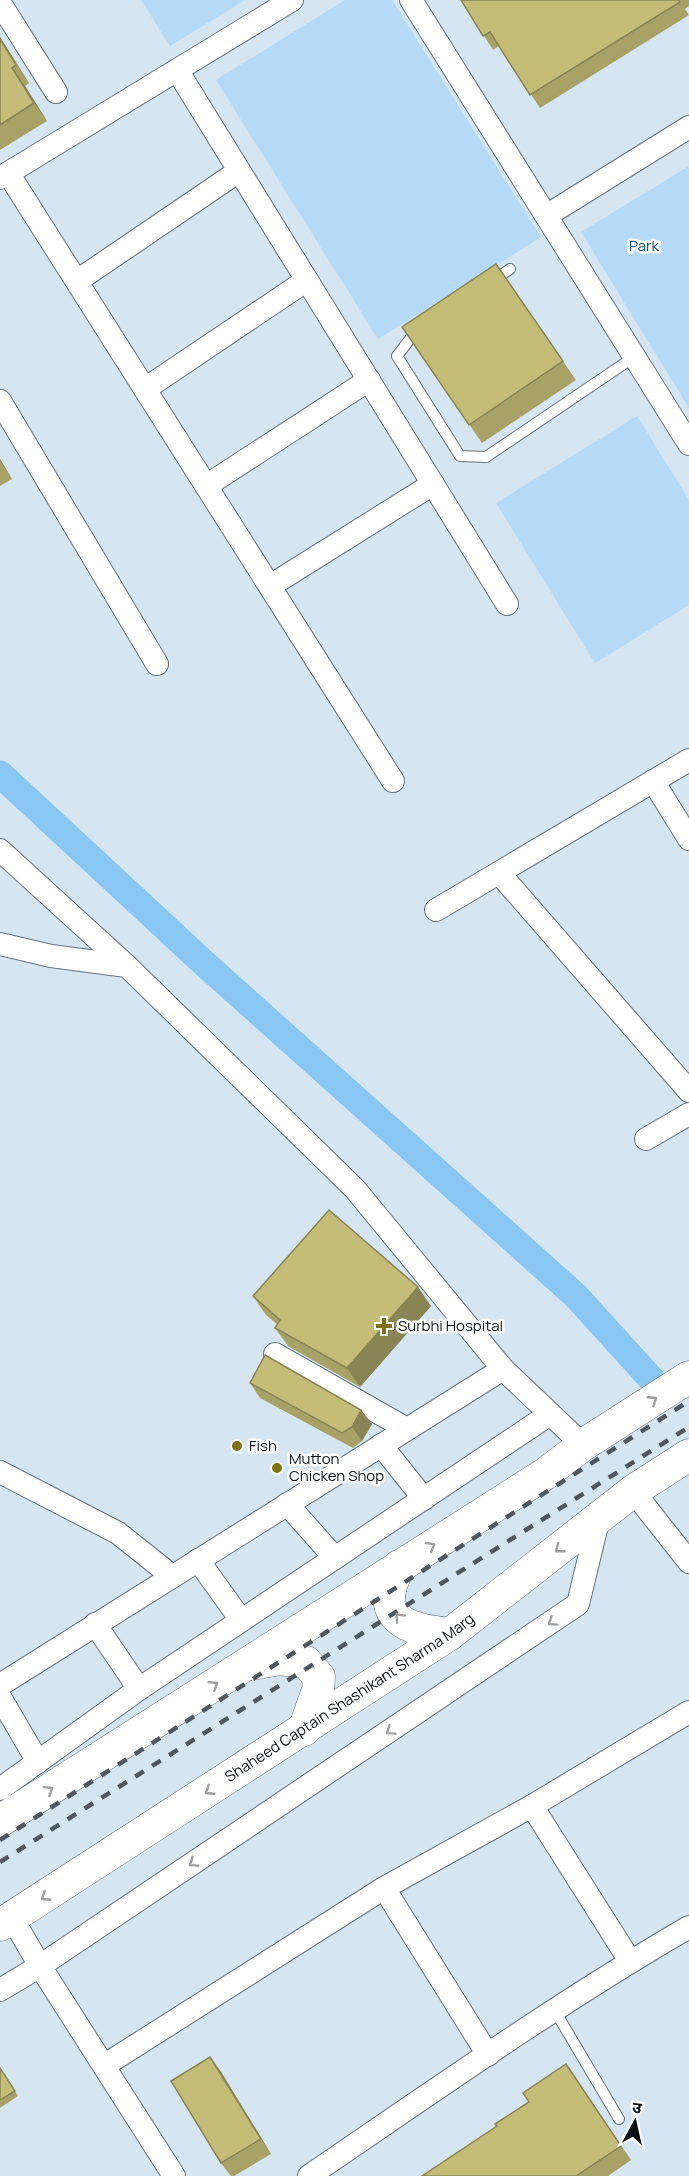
<svg xmlns="http://www.w3.org/2000/svg" width="689" height="2176" font-family="Manrope,'Noto Sans Devanagari',sans-serif">
<style>
.green{fill:#b4daf7}
.lines{fill:none;stroke-linecap:round;stroke-linejoin:round}
.canal{stroke:#88c6f3;stroke-width:27}
.service-casing{stroke:#62717c;stroke-width:12}
.minor-casing{stroke:#62717c;stroke-width:24}
.secondary-casing{stroke:#62717c;stroke-width:33}
.service{stroke:#fff;stroke-width:10}
.minor{stroke:#fff;stroke-width:22}
.secondary{stroke:#fff;stroke-width:32}
.rail{stroke:#4f585f;stroke-width:4.5;stroke-dasharray:10 10;stroke-linecap:butt}
.wall{fill:#a9a266}
.shaded-wall{fill:#898453}
.building{fill:#c4bc77;stroke:#898453;stroke-width:1.5}
.oneway{stroke:#9d9fa1}
.poi-dot{fill:#7d7316;stroke:#fff;stroke-width:2}
.labels{text-anchor:middle;stroke-width:5;stroke-linejoin:round;paint-order:stroke}
.park-label{font-size:15px;fill:#02517c;stroke:#fff}
.poi-label{font-size:15px;fill:#0a0f13;stroke:#fff;text-anchor:start}
.street-label{font-size:15px;fill:#0a0f13;stroke:#fff}
</style>
<rect width="100%" height="100%" fill="#d5e5f2"/>
<g class="green">
<polygon points="141,0 245,0 170,46"/>
<polygon points="345,0 392,0 541,237 378,339 216,80"/>
<polygon points="689,166 689,408 581,232"/>
<polygon points="637,416 689,500 689,605 595,663 496,503"/>
</g>
<g class="lines">
<polyline class="canal" points="0,774 206,965 576,1296 664,1393"/>
<g class="service-casing">
<g id="service">
<polyline points="493,281 510,269"/>
<polyline points="421,330 413,335 397,356 460,456 486,457 634,357"/>
<polyline points="555,2011 619,2119"/>
</g>
</g>
<g class="minor-casing">
<g id="minor">
<polyline points="411,0 689,444"/>
<polyline points="0,3 56,92"/>
<polyline points="177,70 507,604"/>
<polyline points="8,173 393,781"/>
<polyline points="0,178 292,0"/>
<polyline points="546,216 689,127"/>
<polyline points="77,281 239,171"/>
<polyline points="145,389 307,280"/>
<polyline points="0,401 157,664"/>
<polyline points="206,486 369,380"/>
<polyline points="270,586 433,484"/>
<polyline points="653,781 689,839"/>
<polyline points="0,850 127,966"/>
<polyline points="499,873 689,1091"/>
<polyline points="436,910 689,760"/>
<polyline points="0,944 51,956 127,966 355,1189 503,1369 583,1445"/>
<polyline points="646,1139 689,1114"/>
<polyline points="275,1354 407,1429"/>
<polyline points="381,1445 424,1499"/>
<polyline points="0,1472 118,1533 172,1576"/>
<polyline points="633,1491 689,1562"/>
<polyline points="287,1504 335,1558"/>
<polyline points="198,1560 241,1620"/>
<polyline points="95,1624 139,1689"/>
<polyline points="0,1685 503,1369"/>
<polyline points="0,1697 38,1762"/>
<polyline points="0,1789 139,1689 550,1414"/>
<polyline points="532,1806 630,1961"/>
<polyline points="384,1888 488,2055"/>
<polyline points="12,1918 40,1966 174,2176"/>
<polyline points="0,1990 40,1966 578,1604 599,1517"/>
<polyline points="105,2065 384,1888 532,1806 689,1712"/>
<path d="M 309,2176 C 434,2091 558,2003 689,1927"/>
</g>
</g>
<g class="secondary-casing">
<g id="secondary">
<path d="M 399,1566 C 396,1573 392,1581 390,1589 C 383,1627 424,1631 450,1634"/>
<polyline points="252,1664 279,1659 306,1662 319,1677 318,1690 304,1730"/>
<polyline points="0,1821 545,1474 583,1445 689,1377"/>
<path id="s1" d="M 0,1925 L 450,1634 L 633,1491 L 689,1455"/>
</g>
</g>
<use href="#service" class="service"/>
<use href="#minor" class="minor"/>
<use href="#secondary" class="secondary"/>
<g class="rail">
<polyline points="0,1840 689,1401"/>
<polyline points="0,1862 689,1427"/>
</g>
</g>
<g class="wall">
<polygon points="461,0 689,0 689,6 685,9 689,15 540,108 499,46 493,50"/>
<polygon points="0,37 29,83 25,86 47,121 0,150"/>
<polygon points="496,264 576,380 482,443 402,327"/>
<polygon points="0,459 12,479 0,486"/>
<polygon points="253,1296 431,1306 360,1387 288,1346 275,1328 277,1324 266,1315"/>
<polygon points="250,1383 361,1410 372,1424 362,1441 353,1448 260,1398"/>
<polygon points="210,2057 221,2072 271,2154 234,2176 231,2176 221,2163"/>
<polygon points="566,2064 631,2160 608,2176 422,2176 497,2126 529,2102"/>
<polygon points="0,2068 18,2096 0,2108"/>
</g>
<g class="shaded-wall">
<polygon points="0,37 29,83 0,39"/>
<polygon points="12,68 25,86 47,121 34,103"/>
<polygon points="0,459 12,479 0,461"/>
<polygon points="418,1287 431,1306 360,1387 347,1368"/>
<polygon points="361,1410 372,1424 362,1441 352,1427"/>
<polygon points="210,2057 221,2072 271,2154 261,2139"/>
</g>
<g class="building">
<polygon points="461,0 678,0 680,2 530,95 490,32 483,36"/>
<polygon points="0,39 16,65 12,68 34,103 0,125"/>
<polygon points="496,264 563,361 469,425 402,327"/>
<polygon points="329,1210 418,1287 347,1368 275,1328 280,1320 253,1296"/>
<polygon points="265,1355 361,1410 352,1427 342,1433 250,1383"/>
<polygon points="210,2057 261,2139 221,2163 171,2081"/>
<polygon points="566,2064 621,2146 576,2176 422,2176 497,2126 495,2124 529,2102 523,2093"/>
<polygon points="0,2068 15,2091 0,2100"/>
</g>
<defs><path id="oneway-chevron" d="M-2-3.5L2.5 0L-2 3.5" fill="none" stroke-width="1.6" stroke-linecap="round" stroke-linejoin="round" transform="scale(1.5)"/></defs>
<g class="oneway">
<use href="#oneway-chevron" transform="translate(653 1400) rotate(-33)"/>
<use href="#oneway-chevron" transform="translate(431 1546) rotate(-31)"/>
<use href="#oneway-chevron" transform="translate(559 1549) rotate(142)"/>
<use href="#oneway-chevron" transform="translate(399 1617) rotate(-133)"/>
<use href="#oneway-chevron" transform="translate(552 1622) rotate(146)"/>
<use href="#oneway-chevron" transform="translate(214 1685) rotate(-32)"/>
<use href="#oneway-chevron" transform="translate(390 1731) rotate(146)"/>
<use href="#oneway-chevron" transform="translate(49 1790) rotate(-32)"/>
<use href="#oneway-chevron" transform="translate(209 1791) rotate(147)"/>
<use href="#oneway-chevron" transform="translate(193 1863) rotate(146)"/>
<use href="#oneway-chevron" transform="translate(45 1897) rotate(147)"/>
</g>
<g class="poi-dot">
<path d="M381 1317h6v6h6v6h-6v6h-6v-6h-6v-6h6z"/>
<circle cx="237" cy="1446" r="6"/>
<circle cx="277" cy="1468" r="6"/>
</g>
<g class="labels">
<g class="park-label">
<text x="644" y="251">Park</text>
</g>
<g class="poi-label">
<text x="398" y="1331">Surbhi Hospital</text>
<text x="249" y="1451">Fish</text>
<text x="289" y="1464">Mutton<tspan x="289" dy="17">Chicken Shop</tspan></text>
</g>
<g class="street-label">
<text dy="5" stroke="none"><textPath href="#s1" startOffset="417">Shaheed Captain Shashikant Sharma Marg</textPath></text>
</g>
</g>
<g transform="translate(635 2122) rotate(8)" stroke="#ffffff" stroke-width="4.5" paint-order="stroke">
<path d="M0-4.5L10 22L0 15L-10 22Z" fill="#0a0f13"/>
<text y="-9" font-size="16" font-weight="bold" text-anchor="middle" fill="#0a0f13">उ</text>
</g>
</svg>
